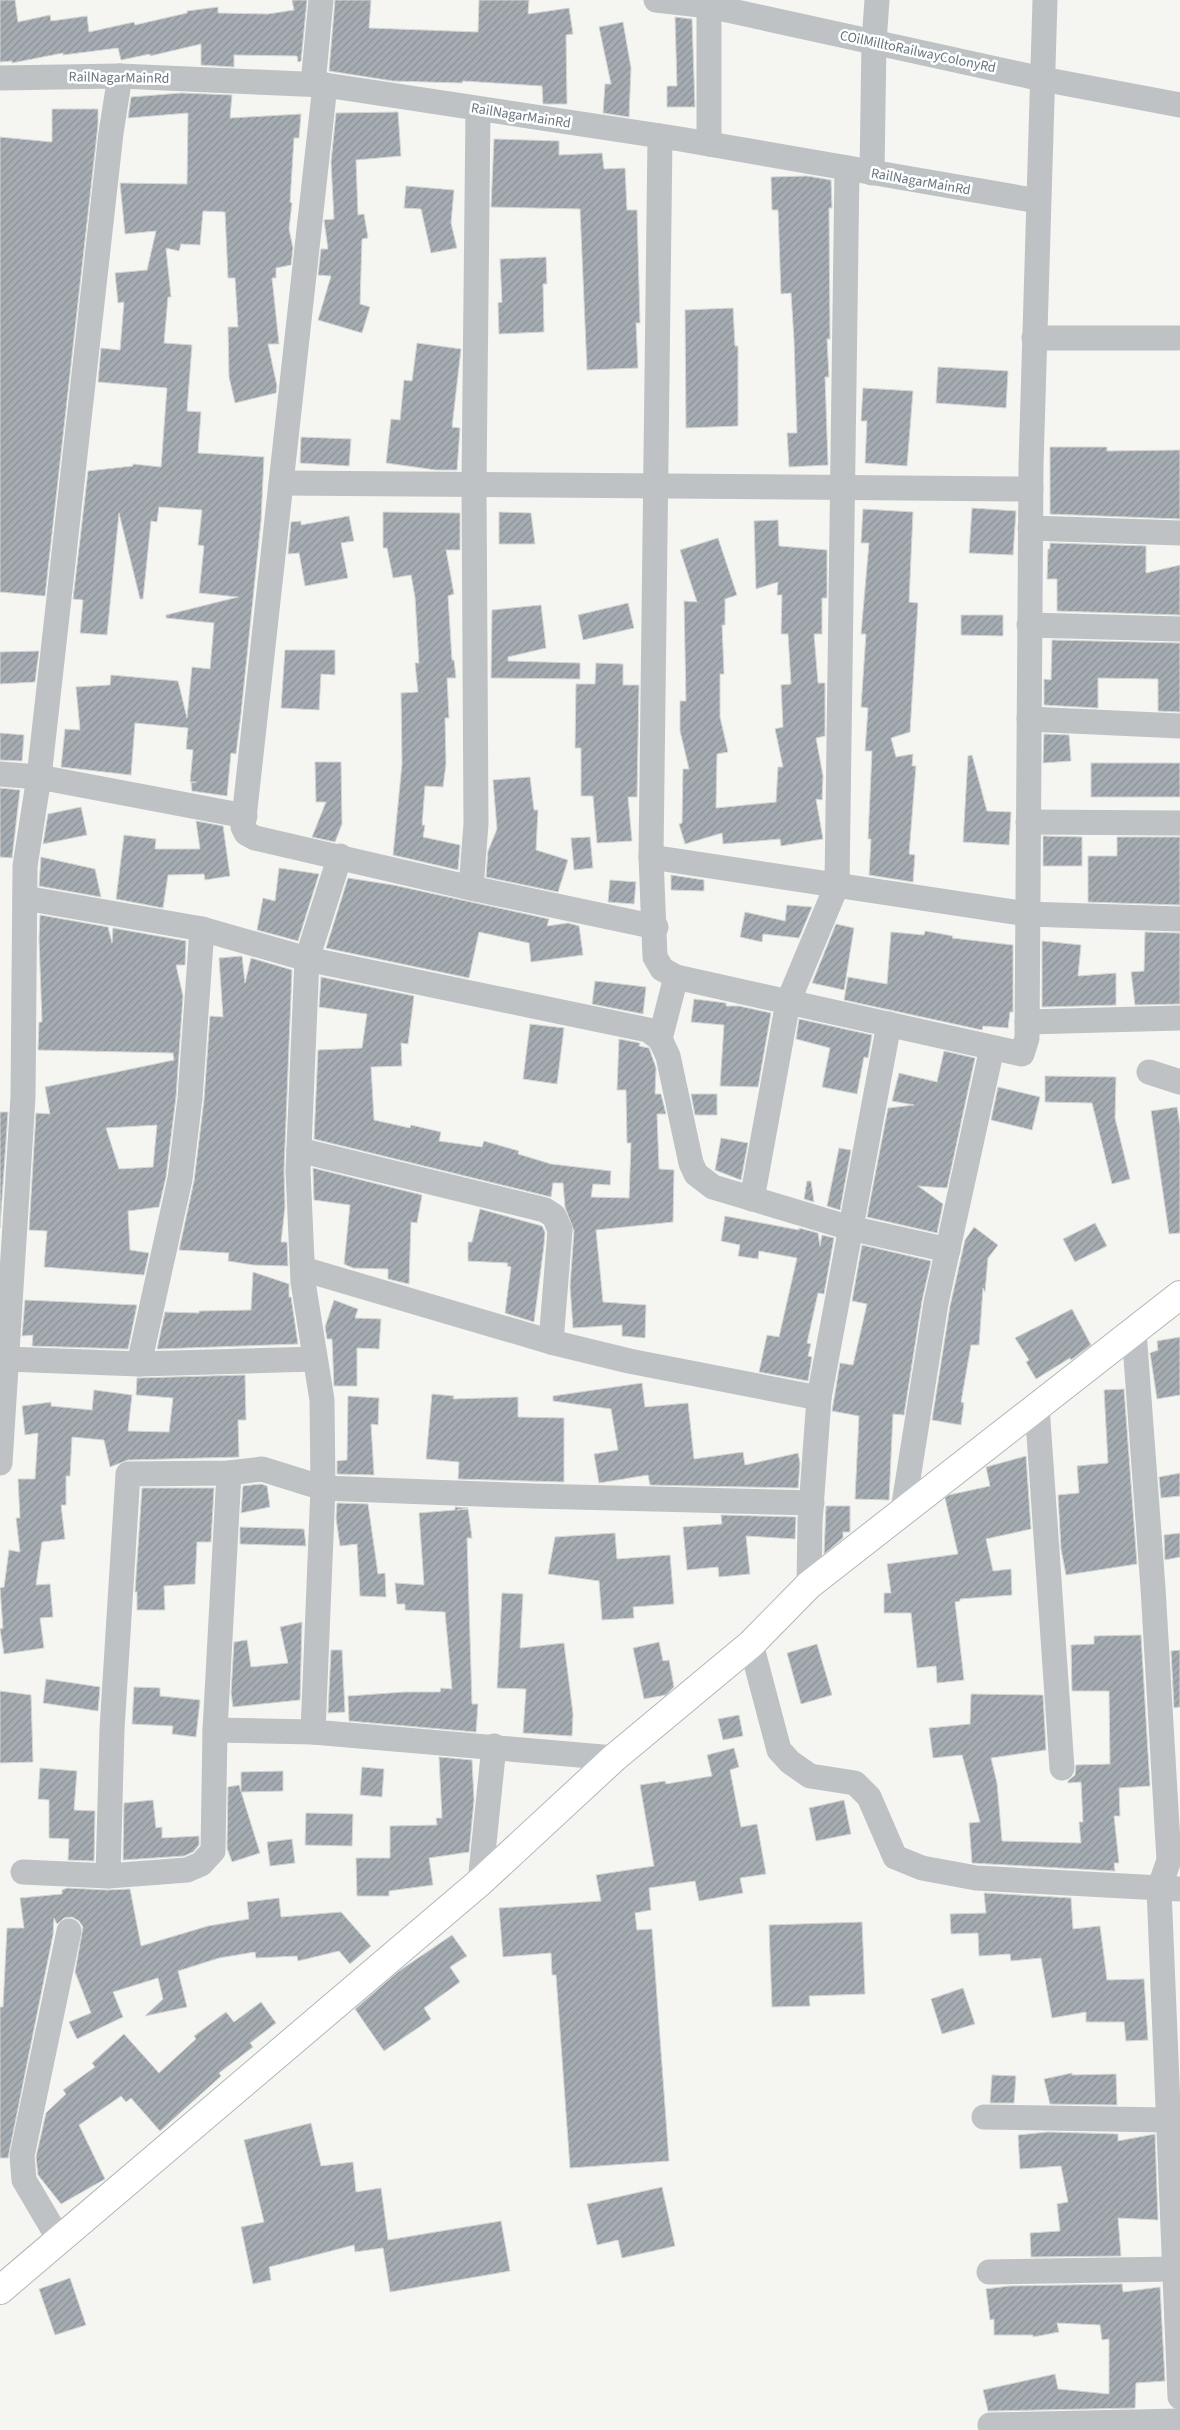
<svg xmlns="http://www.w3.org/2000/svg" width="1180" height="2430" font-family="'Source Sans 3',sans-serif">
<style>
.building{fill:url(#building-hatch);stroke:#d6d6d4;fill-rule:evenodd}
.lines{fill:none;stroke-linecap:round;stroke-linejoin:round}
.secondary-casing{stroke:#b1b6b9;stroke-width:30}
.minor{stroke:#bec2c5;stroke-width:25}
.secondary{stroke:#fff;stroke-width:28}
.labels{text-anchor:middle;stroke-width:5;stroke-linejoin:round;paint-order:stroke}
.street-label{font-size:14px;fill:#677580;stroke:#fff}
</style>
<defs>
<pattern id="building-hatch" width="6" height="6" patternUnits="userSpaceOnUse" patternTransform="scale(1.25)"><rect width="6" height="6" fill="#a6adb2"/><path d="M-1 1l2-2M0 6l6-6M5 7l2-2" fill="none" stroke="#8b9196"/></pattern>
</defs>
<rect width="100%" height="100%" fill="#f5f5f2"/>
<g class="building">
<polygon points="0,0 15,0 18,22 50,15 51,21 87,16 89,32 134,22 135,25 187,13 187,11 218,7 218,13 268,14 294,10 292,0 307,0 301,61 298,62 297,56 234,55 234,67 201,65 201,44 150,56 150,54 121,60 118,48 63,55 63,53 12,63 12,61 0,62"/>
<polygon points="335,0 371,0 369,28 478,32 479,0 529,0 528,14 569,8 573,34 566,35 567,104 543,104 542,86 463,81 462,83 393,81 329,71"/>
<polygon points="675,17 692,19 695,107 667,107 667,86 677,86"/>
<polygon points="623,22 631,68 629,117 603,113 605,84 611,84 599,27"/>
<polygon points="181,93 232,95 230,118 301,114 299,138 294,138 290,202 292,203 289,229 293,248 291,265 276,268 276,278 272,278 279,344 268,344 277,386 276,393 235,403 229,377 228,327 238,327 235,278 228,278 225,212 203,211 200,245 181,244 179,251 166,248 171,297 168,297 164,343 192,345 187,411 201,412 198,453 264,457 261,521 241,714 236,754 231,753 227,796 192,791 191,783 196,782 190,782 193,750 186,749 188,728 135,723 131,775 61,767 65,729 80,730 76,687 110,685 111,675 178,681 187,718 192,667 210,669 214,623 166,618 166,615 238,597 199,593 204,546 198,545 202,510 159,507 157,522 151,521 143,599 140,599 119,513 107,635 80,633 83,600 73,599 88,471 133,466 133,464 161,467 167,388 98,382 101,348 120,350 124,302 118,303 115,273 147,270 156,231 125,234 120,183 187,184 188,113 128,118 131,97"/>
<polygon points="52,109 98,109 98,125 45,596 0,592 0,137 52,142"/>
<polygon points="398,112 401,156 356,160 358,215 364,214 368,238 362,239 360,304 370,307 362,333 318,320 331,276 318,275 321,249 328,249 324,220 334,219 331,162 336,113"/>
<polygon points="494,139 559,141 559,155 602,153 604,169 625,168 627,210 637,210 640,323 636,323 638,368 587,370 580,209 491,207"/>
<polygon points="807,176 831,180 832,208 829,208 830,339 827,339 829,377 825,377 828,465 789,467 787,433 797,433 794,340 791,293 781,294 778,210 772,210 771,177"/>
<polygon points="406,186 454,190 451,223 457,248 431,253 421,209 404,208"/>
<polygon points="546,257 547,284 543,284 544,332 499,334 498,303 502,302 500,259"/>
<polygon points="733,308 735,346 738,346 738,426 686,428 685,310"/>
<polygon points="417,343 461,349 452,427 460,428 457,470 436,470 386,463 391,419 400,420 404,380 412,381"/>
<polygon points="938,367 1008,371 1006,408 936,403"/>
<polygon points="863,388 913,391 907,466 865,463 867,421 861,421"/>
<polygon points="301,437 351,439 349,466 300,463"/>
<polygon points="1050,447 1107,447 1107,451 1180,450 1180,519 1050,514"/>
<polygon points="972,508 1016,511 1013,555 969,553"/>
<polygon points="863,509 913,512 909,602 918,603 910,732 891,738 896,757 913,754 912,766 916,766 909,854 915,855 913,882 869,875 871,839 868,839 872,751 865,751 868,708 861,707 866,634 861,634 869,543 861,543"/>
<polygon points="383,512 460,513 460,550 446,550 454,594 448,596 452,660 454,660 456,678 447,678 449,718 445,718 446,764 443,787 425,786 422,825 425,825 423,837 460,845 458,870 393,855 402,764 401,693 418,692 415,663 419,663 415,597 411,575 393,578 387,548 383,548"/>
<polygon points="499,512 531,513 535,544 499,544"/>
<polygon points="349,516 354,541 341,543 348,578 305,586 299,553 288,554 291,522 301,521 301,525"/>
<polygon points="778,520 779,546 827,550 827,598 822,598 822,634 814,634 818,683 825,683 825,736 816,738 823,776 822,800 816,799 823,839 781,846 780,839 723,844 722,833 685,844 679,824 682,823 683,769 689,769 680,731 680,701 686,701 684,601 697,602 680,550 718,538 737,595 725,599 725,625 722,625 724,674 720,674 720,717 728,752 717,754 716,808 776,802 778,767 783,767 775,729 783,727 781,685 791,684 788,634 781,634 782,595 777,595 778,582 756,589 754,521"/>
<polygon points="1050,543 1146,546 1146,573 1180,565 1180,615 1057,611 1057,579 1047,579 1048,549 1050,549"/>
<polygon points="628,603 634,628 583,640 578,615"/>
<polygon points="541,605 546,648 508,657 508,661 580,663 580,679 491,678 492,610"/>
<polygon points="961,615 1003,615 1003,636 961,635"/>
<polygon points="1052,640 1180,643 1180,712 1158,711 1158,679 1098,678 1098,708 1044,705 1044,679 1051,680"/>
<polygon points="285,650 335,650 335,675 321,674 319,710 281,708"/>
<polygon points="39,651 35,682 0,684 0,652"/>
<polygon points="596,663 623,664 623,685 639,685 637,797 628,797 632,841 597,843 593,796 581,796 581,748 575,748 576,684 595,684"/>
<polygon points="0,733 24,735 22,761 0,760"/>
<polygon points="1044,734 1069,735 1071,761 1043,763"/>
<polygon points="972,755 987,811 1011,812 1009,845 963,842 968,756"/>
<polygon points="315,762 341,762 342,824 335,842 312,837 326,802 316,802"/>
<rect x="1091" y="763" width="89" height="34"/>
<polygon points="530,777 534,810 538,810 536,850 568,860 558,892 486,877 488,851 497,829 493,780"/>
<polygon points="0,788 20,790 12,858 0,857"/>
<polygon points="81,807 87,835 43,844 48,814"/>
<polygon points="196,821 223,826 230,876 205,880 204,874 168,875 163,908 116,899 124,835 156,839 155,849 200,849"/>
<polygon points="1043,836 1082,837 1082,866 1043,866"/>
<polygon points="590,837 593,868 574,870 571,838"/>
<polygon points="1117,837 1180,837 1180,905 1088,902 1088,856 1117,856"/>
<polygon points="41,857 95,869 101,897 39,886"/>
<polygon points="279,868 319,874 298,941 257,930 263,898 275,901"/>
<polygon points="671,875 704,880 704,891 671,890"/>
<polygon points="348,878 393,885 549,919 547,926 568,923 579,926 583,955 531,962 529,943 479,932 469,978 326,948"/>
<polygon points="610,880 636,882 634,904 608,902"/>
<polygon points="787,905 812,907 799,938 763,934 762,942 740,937 745,912 785,921"/>
<path d="M 40,915 L 108,927 L 112,943 L 113,928 L 186,941 L 185,965 L 176,965 L 183,996 L 176,1097 L 166,1177 L 159,1207 L 128,1211 L 130,1250 L 149,1253 L 144,1275 L 44,1267 L 47,1231 L 29,1230 L 36,1113 L 50,1114 L 45,1087 L 174,1060 L 173,1053 L 38,1050 L 39,1022 L 42,1022 L 39,939 ZM 157,1125 L 153,1167 L 119,1169 L 106,1128 Z"/>
<polygon points="836,924 854,928 844,990 812,983"/>
<polygon points="925,931 953,936 952,938 1013,945 1013,1012 1010,1012 1008,1028 983,1026 982,1030 844,1000 848,977 887,984 891,932 924,935"/>
<polygon points="1145,932 1180,933 1180,1004 1135,1005 1131,972 1144,971"/>
<polygon points="1042,941 1081,945 1078,976 1116,973 1116,1005 1042,1007"/>
<polygon points="242,956 245,983 251,958 292,970 284,1170 285,1207 281,1242 287,1242 288,1266 253,1265 228,1261 229,1253 179,1250 194,1181 204,1100 210,1016 223,1017 219,958"/>
<polygon points="321,977 414,996 408,1044 401,1043 402,1066 371,1067 374,1120 410,1128 411,1125 441,1132 439,1141 482,1147 484,1141 519,1151 518,1154 551,1164 611,1171 610,1185 593,1184 591,1197 629,1198 631,1143 627,1143 626,1090 617,1090 619,1039 640,1043 639,1046 649,1048 656,1068 655,1094 661,1094 666,1114 657,1114 659,1169 674,1170 673,1222 596,1230 603,1302 646,1305 645,1338 622,1336 622,1325 573,1328 570,1286 574,1231 565,1207 563,1183 553,1183 551,1197 314,1139 318,1050 362,1048 367,1014 319,1007"/>
<polygon points="595,981 646,987 643,1014 592,1004"/>
<polygon points="694,999 726,1003 726,1006 739,1006 771,1013 758,1087 720,1086 724,1025 691,1022"/>
<polygon points="799,1019 872,1035 868,1058 864,1057 857,1094 822,1087 830,1048 796,1039"/>
<polygon points="530,1024 564,1028 557,1084 523,1079"/>
<polygon points="944,1051 975,1058 947,1188 918,1186 943,1204 937,1233 867,1217 888,1108 914,1105 892,1101 899,1073 937,1082"/>
<polygon points="1045,1076 1116,1077 1115,1118 1130,1179 1112,1184 1092,1103 1045,1102"/>
<polygon points="998,1087 1040,1097 1032,1130 991,1120"/>
<polygon points="691,1094 717,1094 717,1115 695,1115"/>
<polygon points="1177,1107 1180,1126 1180,1233 1169,1234 1151,1111"/>
<polygon points="0,1112 8,1112 0,1228"/>
<polygon points="721,1138 748,1143 741,1180 715,1170"/>
<polygon points="839,1148 851,1150 840,1210 827,1206"/>
<polygon points="313,1168 422,1195 417,1223 411,1222 409,1284 388,1279 388,1269 353,1268 344,1264 350,1205 314,1200"/>
<polygon points="807,1181 811,1181 814,1202 804,1199"/>
<polygon points="480,1209 542,1226 545,1232 544,1245 534,1322 505,1313 511,1267 507,1266 508,1263 468,1261 468,1242 472,1242"/>
<polygon points="725,1216 799,1230 799,1228 818,1233 820,1246 822,1235 834,1238 824,1294 818,1293 807,1343 811,1344 808,1356 812,1357 808,1381 759,1372 767,1335 779,1337 797,1258 759,1251 758,1259 738,1256 740,1245 721,1241"/>
<polygon points="1095,1223 1107,1246 1075,1262 1063,1239"/>
<polygon points="974,1227 998,1245 988,1258 985,1292 983,1288 979,1345 971,1345 961,1402 964,1403 961,1425 932,1420 950,1306 965,1240"/>
<polygon points="862,1245 931,1261 922,1301 904,1415 893,1414 889,1500 855,1499 859,1416 832,1411 840,1363 853,1365 867,1304 852,1301"/>
<polygon points="253,1272 289,1284 289,1297 291,1297 298,1344 157,1349 165,1312 199,1313 199,1311 251,1310"/>
<polygon points="25,1300 137,1305 128,1349 32,1346 33,1335 22,1336"/>
<polygon points="334,1300 358,1309 355,1318 381,1319 379,1349 357,1348 357,1386 334,1386 332,1339 327,1339 325,1327"/>
<polygon points="1072,1309 1091,1345 1071,1360 1070,1358 1036,1379 1026,1362 1029,1360 1015,1338"/>
<polygon points="1180,1337 1180,1395 1157,1399 1150,1353 1158,1350 1157,1341"/>
<polygon points="245,1375 246,1420 238,1420 239,1457 128,1460 110,1467 104,1440 72,1437 70,1476 66,1476 66,1505 61,1505 65,1539 42,1542 36,1585 50,1584 53,1617 40,1618 44,1648 4,1654 0,1629 3,1628 0,1588 4,1587 9,1550 20,1552 16,1518 20,1518 18,1479 35,1479 38,1433 25,1435 22,1406 51,1402 51,1406 92,1410 94,1390 132,1395 128,1431 169,1432 173,1398 136,1395 137,1378"/>
<polygon points="642,1383 645,1407 688,1403 694,1459 743,1452 745,1465 798,1453 800,1463 798,1488 650,1485 648,1475 599,1483 594,1454 618,1450 611,1409 553,1401 553,1396"/>
<polygon points="1124,1389 1137,1564 1066,1575 1061,1549 1058,1495 1079,1493 1077,1466 1108,1463 1104,1390"/>
<polygon points="432,1394 454,1396 453,1399 518,1397 518,1417 564,1418 564,1482 458,1479 459,1462 426,1459"/>
<polygon points="348,1396 379,1398 378,1425 371,1424 374,1475 337,1474 337,1461 347,1460"/>
<polygon points="1026,1456 1031,1529 986,1539 993,1571 1011,1569 1012,1595 960,1599 960,1601 955,1602 964,1680 937,1683 936,1666 917,1668 911,1613 884,1613 884,1593 891,1593 887,1564 958,1554 945,1498 949,1495 990,1486 986,1467"/>
<polygon points="1180,1473 1180,1496 1161,1498 1159,1477"/>
<polygon points="261,1484 267,1486 270,1507 241,1513 243,1486"/>
<polygon points="142,1488 214,1488 211,1542 197,1542 195,1584 164,1586 165,1610 137,1610 137,1592 135,1592"/>
<polygon points="337,1503 368,1504 378,1574 385,1573 386,1597 360,1596 357,1544 340,1546 336,1518"/>
<polygon points="826,1506 850,1506 850,1532 843,1532 843,1538 824,1554"/>
<polygon points="455,1507 468,1508 457,1510 468,1509 472,1538 467,1538 472,1704 478,1704 476,1732 349,1721 348,1696 405,1692 440,1692 441,1688 452,1689 445,1612 405,1610 405,1604 397,1604 395,1583 424,1585 419,1513 455,1510"/>
<polygon points="721,1515 796,1517 795,1539 746,1536 750,1574 719,1577 718,1567 687,1570 683,1527 722,1524"/>
<polygon points="240,1527 304,1529 306,1546 240,1544"/>
<polygon points="615,1533 617,1559 670,1555 674,1604 633,1607 634,1618 602,1620 599,1581 548,1574 555,1537"/>
<polygon points="1180,1533 1180,1557 1165,1560 1164,1535"/>
<polygon points="502,1593 523,1594 520,1648 564,1643 573,1714 572,1736 523,1733 526,1689 497,1688"/>
<polygon points="302,1622 300,1700 233,1707 231,1693 234,1642 247,1640 251,1667 288,1663 280,1627"/>
<polygon points="1141,1635 1150,1786 1119,1788 1120,1816 1114,1816 1119,1863 1114,1863 1115,1871 972,1863 969,1823 980,1822 962,1755 933,1758 929,1728 970,1724 971,1694 1043,1695 1046,1750 991,1758 997,1783 1002,1841 1081,1843 1079,1822 1083,1822 1081,1782 1068,1783 1068,1781 1075,1775 1076,1765 1110,1764 1109,1691 1072,1691 1071,1645 1094,1644 1094,1636"/>
<polygon points="659,1642 663,1661 669,1660 674,1687 666,1695 644,1699 633,1648"/>
<polygon points="817,1644 832,1695 801,1704 787,1653"/>
<polygon points="331,1650 342,1650 345,1712 328,1713"/>
<polygon points="1180,1650 1180,1707 1174,1708 1171,1651"/>
<polygon points="46,1679 100,1687 98,1711 43,1703"/>
<polygon points="134,1687 160,1688 160,1696 200,1700 196,1737 172,1734 173,1726 132,1724"/>
<polygon points="0,1691 31,1695 33,1762 0,1763"/>
<polygon points="739,1715 743,1736 723,1740 718,1719"/>
<polygon points="734,1748 739,1767 730,1770 741,1827 757,1824 766,1874 740,1878 743,1893 699,1901 695,1881 649,1888 651,1910 635,1913 637,1930 652,1929 669,2161 570,2168 556,1975 552,1975 551,1953 503,1957 499,1908 601,1901 596,1875 654,1866 640,1785 665,1781 666,1784 712,1776 707,1755"/>
<polygon points="439,1757 472,1760 474,1800 469,1852 429,1858 433,1885 389,1891 389,1896 357,1896 356,1858 390,1858 390,1826 437,1825 436,1818 442,1818"/>
<polygon points="362,1767 384,1769 382,1797 360,1795"/>
<polygon points="40,1768 77,1771 74,1810 95,1811 94,1861 68,1860 69,1839 49,1838 49,1800 38,1799"/>
<polygon points="283,1771 283,1791 241,1792 241,1772"/>
<polygon points="239,1785 260,1853 232,1862 227,1848 228,1787"/>
<polygon points="153,1800 156,1828 162,1827 162,1838 199,1836 199,1845 193,1852 184,1856 123,1860 124,1803"/>
<polygon points="844,1800 851,1834 816,1841 809,1808"/>
<polygon points="306,1813 353,1814 352,1846 305,1845"/>
<polygon points="292,1839 295,1863 270,1866 267,1842"/>
<polygon points="67,1888 107,1890 130,1889 141,1946 208,1926 249,1919 247,1902 279,1898 281,1917 341,1912 371,1946 350,1964 339,1951 298,1961 297,1956 256,1958 255,1952 219,1958 178,1971 187,2007 145,2016 163,1999 158,1978 113,1992 123,2017 77,2039 69,2022 91,2013 75,1972 83,1927 79,1921 72,1917 64,1918 57,1924 54,1918 53,1935 8,2158 0,2158 0,2007 3,2007 7,1928 24,1928 20,1898 62,1894 62,1890"/>
<polygon points="984,1893 1071,1898 1073,1929 1100,1926 1107,1980 1144,1979 1148,2040 1126,2041 1124,2022 1086,2022 1086,2012 1052,2018 1041,1958 1011,1961 1010,1954 979,1956 978,1933 951,1934 950,1914 986,1913"/>
<polygon points="862,1922 865,1994 809,1996 810,2006 772,2007 769,1925"/>
<polygon points="452,1935 467,1956 450,1967 460,1982 424,2008 431,2019 384,2051 355,2009 399,1971"/>
<polygon points="963,1988 975,2024 942,2034 931,1999"/>
<polygon points="261,2002 276,2023 250,2043 253,2047 219,2073 221,2076 160,2131 131,2098 126,2102 121,2096 79,2125 105,2179 61,2204 38,2175 36,2157 46,2113 66,2094 63,2090 95,2067 92,2063 124,2034 159,2073 196,2039 194,2036 226,2012 234,2022"/>
<polygon points="1072,2073 1072,2075 1116,2074 1117,2105 1050,2104 1044,2079"/>
<polygon points="992,2075 1016,2076 1014,2103 990,2103"/>
<polygon points="311,2123 321,2166 353,2162 356,2192 381,2188 388,2240 501,2221 510,2271 390,2292 383,2248 355,2252 354,2245 269,2267 271,2280 253,2284 241,2227 264,2222 244,2140"/>
<polygon points="1048,2132 1118,2134 1118,2141 1155,2134 1158,2220 1118,2218 1121,2256 1031,2257 1030,2233 1060,2231 1057,2204 1068,2202 1061,2166 1020,2169 1018,2135"/>
<polygon points="662,2187 675,2246 622,2258 618,2240 597,2245 587,2204"/>
<polygon points="70,2278 86,2325 55,2335 39,2289"/>
<polygon points="1122,2284 1123,2292 1160,2287 1165,2381 1136,2383 1135,2408 988,2411 983,2390 1055,2374 1058,2389 1109,2394 1109,2339 1102,2340 1100,2325 1057,2323 1059,2332 1033,2337 1033,2335 994,2335 994,2319 990,2320 986,2289 1009,2286"/>
</g>
<g class="lines">
<g class="secondary-casing">
<polyline id="secondary" points="0,2290 480,1882 614,1758 751,1644 809,1585 1180,1295"/>
</g>
<g class="minor">
<polyline points="656,0 709,6 1042,79 1180,105"/>
<polyline points="709,0 709,144"/>
<polyline points="0,78 120,76 325,85 680,139 1038,201"/>
<polyline points="313,84 321,0"/>
<polyline points="325,85 243,827 246,833 255,838 471,888 656,927"/>
<polyline points="660,136 651,857 655,957 662,969 676,977 1022,1054 1027,1038 1031,465 1045,0"/>
<polyline points="872,173 874,42 877,0"/>
<polyline points="1034,338 1180,338"/>
<polyline points="281,483 1031,489"/>
<polyline points="1030,528 1180,533"/>
<polyline points="1029,625 1180,629"/>
<polyline points="1029,719 1180,726"/>
<polyline points="0,774 39,777 245,816"/>
<polyline points="1028,822 1180,823"/>
<polyline points="340,856 307,959 298,1171 303,1282 322,1400 323,1488 533,1496 812,1503"/>
<polyline points="651,857 1027,914 1180,919"/>
<polyline points="471,888 476,824 474,485 478,109"/>
<polyline points="25,898 202,929 307,959 648,1030 660,1039 668,1056 691,1163 696,1174 713,1187 850,1228 948,1250"/>
<polyline points="1027,1022 1180,1018"/>
<polyline points="660,1039 676,977"/>
<polyline points="1149,1072 1180,1082"/>
<polyline points="299,1150 545,1210 554,1216 560,1230 551,1342"/>
<polyline points="752,1199 788,1002 837,885 847,168"/>
<polyline points="303,1269 551,1342 629,1361 819,1398"/>
<polyline points="1134,1331 1153,1588 1169,1860 1159,1889 1180,2397"/>
<polyline points="6,1359 139,1364 180,1179 190,1098 202,929"/>
<polyline points="139,1364 315,1359"/>
<polyline points="1037,1406 1062,1768"/>
<polyline points="0,1463 23,1097 25,866 39,777 111,133 120,76"/>
<polyline points="903,1510 936,1303 992,1048"/>
<polyline points="809,1585 810,1522 819,1398 889,1024"/>
<polyline points="751,1644 779,1750 790,1762 810,1776 855,1783 869,1797 895,1857 922,1868 976,1878 1180,1889"/>
<polyline points="215,1730 313,1732"/>
<polyline points="23,1872 108,1876 187,1870 201,1864 213,1851 215,1730 229,1473"/>
<polyline points="108,1876 112,1729 128,1474 229,1473 262,1469 323,1488 313,1732 614,1758"/>
<polyline points="480,1882 494,1746"/>
<polyline points="984,2117 1169,2120"/>
<polyline points="60,2241 24,2180 22,2156 69,1931"/>
<polyline points="989,2272 1175,2269"/>
<polyline points="990,2425 1180,2421"/>
</g>
<use href="#secondary" class="secondary"/>
</g>
<g class="labels">
<g class="street-label">
<text transform="translate(918 51) rotate(12)" y="5">COilMilltoRailwayColonyRd</text>
<text transform="translate(119 77) rotate(1)" y="5">RailNagarMainRd</text>
<text transform="translate(521 115) rotate(9)" y="5">RailNagarMainRd</text>
<text transform="translate(921 181) rotate(10)" y="5">RailNagarMainRd</text>
</g>
</g>
</svg>
